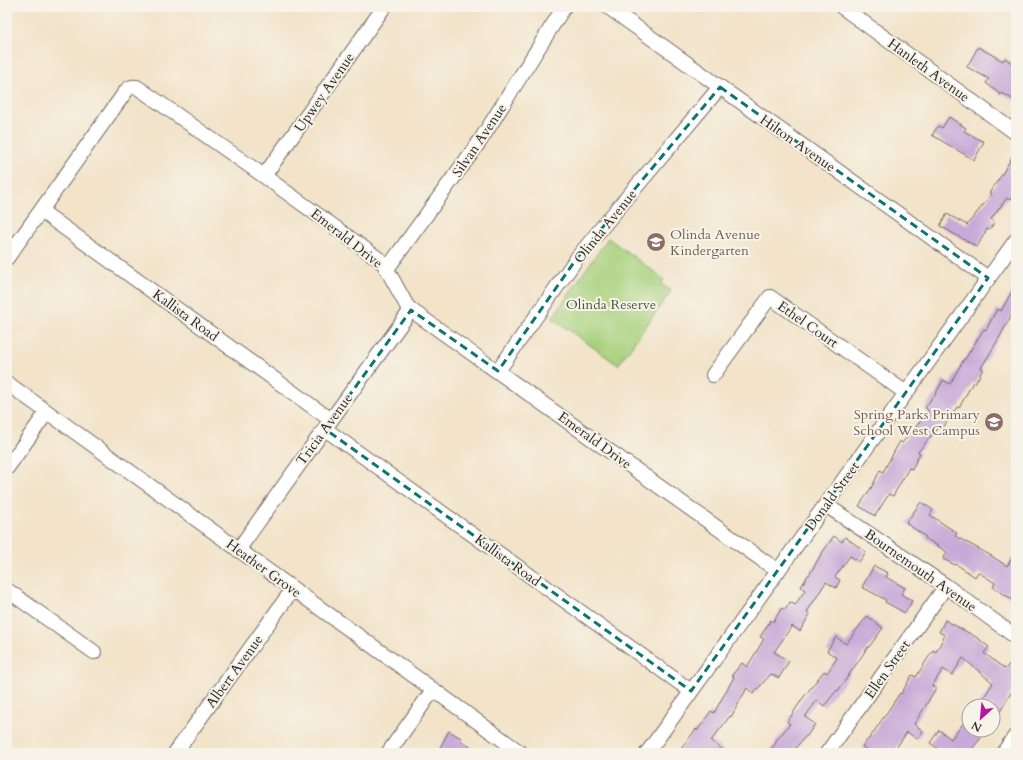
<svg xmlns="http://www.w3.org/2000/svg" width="1023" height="760" font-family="Cardo,serif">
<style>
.green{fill:#a7d17d;stroke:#697e54}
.building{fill:#c8aad8}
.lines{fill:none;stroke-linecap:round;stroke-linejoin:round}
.minor-casing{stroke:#716b62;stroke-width:16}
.minor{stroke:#fff;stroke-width:14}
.marked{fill:none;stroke:#0f766e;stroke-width:3;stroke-dasharray:8 5;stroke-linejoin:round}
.labels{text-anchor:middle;stroke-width:4;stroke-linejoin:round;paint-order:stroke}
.street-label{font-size:14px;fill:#2b2b2b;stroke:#f7f3e8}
.education-label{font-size:14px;fill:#785e54;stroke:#f7f3e8;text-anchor:start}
.park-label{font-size:14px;fill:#4a5440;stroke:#f7f3e8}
</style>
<rect width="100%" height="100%" fill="#f7f3e8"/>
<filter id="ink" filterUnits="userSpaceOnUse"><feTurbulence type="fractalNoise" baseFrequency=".025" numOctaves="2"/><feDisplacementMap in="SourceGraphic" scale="8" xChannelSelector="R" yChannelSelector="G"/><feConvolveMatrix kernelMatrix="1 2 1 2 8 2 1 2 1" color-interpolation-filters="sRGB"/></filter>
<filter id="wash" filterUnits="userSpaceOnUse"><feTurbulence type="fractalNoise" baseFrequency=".012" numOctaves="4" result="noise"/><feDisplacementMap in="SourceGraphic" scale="16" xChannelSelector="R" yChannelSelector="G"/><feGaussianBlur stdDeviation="0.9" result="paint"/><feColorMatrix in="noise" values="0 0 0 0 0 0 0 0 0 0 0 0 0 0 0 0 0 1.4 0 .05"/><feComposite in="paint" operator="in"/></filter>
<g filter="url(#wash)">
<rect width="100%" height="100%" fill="#f2e3c9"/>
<polygon class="green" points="608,238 664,279 661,284 671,291 618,365 552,318"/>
<g id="blocks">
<g class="building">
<polygon points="978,47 1003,61 1005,58 1016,66 1016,101 1002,93 1001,95 986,83 989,79 967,67"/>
<polygon points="949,117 966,128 964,131 984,142 974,160 932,135 938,126 942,128"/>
<polygon points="1016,150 1016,192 1010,200 1007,198 991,219 995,222 989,230 987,229 977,247 940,226 947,214 967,225 992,194 989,193 1001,176"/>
<polygon points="1016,284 1016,307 999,338 981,368 983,369 975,384 973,382 959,408 957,407 943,428 940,425 918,452 920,453 912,469 909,468 893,496 889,494 875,516 859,506 873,485 880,470 883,472 900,441 902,443 929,411 925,408 933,396 934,397 943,380 950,384 964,359 965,359 984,329 986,330 997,309 1001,311"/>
<polygon points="921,502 933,510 930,515 957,533 955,536 990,555 1007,566 1016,552 1016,602 993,587 995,583 978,572 975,577 956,564 955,565 943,559 947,552 925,538 926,537 906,523"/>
<polygon points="834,536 842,542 845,537 866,552 859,562 850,556 835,577 840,580 836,588 826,582 807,612 810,614 800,631 792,626 774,652 789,661 779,678 771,674 753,694 747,688 731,717 730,716 711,741 727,753 678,753 696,729 697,731 711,711 714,713 734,677 732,675 742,663 747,667 764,639 760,637 771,620 773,622 782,608 785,610 790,602 795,605 805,590 801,587 808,575 809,575 822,553"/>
<polygon points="874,566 888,573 886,577 905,588 901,594 912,601 905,613 885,602 886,600 862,587"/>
<polygon points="867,616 883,628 869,647 868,647 838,691 837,690 824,706 817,700 805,717 815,724 807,736 806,736 791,753 767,753 776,743 775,742 790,724 787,722 803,698 824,671 827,673 837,658 827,651 836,637 846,644"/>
<polygon points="945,620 976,637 989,647 984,653 1005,669 1016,657 1016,694 1012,691 993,724 993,706 977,706 984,697 993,683 963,658 952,675 943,669 932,686 936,688 923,710 914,724 923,731 917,739 907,732 894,751 890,748 887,753 872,753 862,747 868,739 869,739 900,693 901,694 912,675 916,677 933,650 936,652 945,635 939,632"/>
<polygon points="969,716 969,730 987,730 969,753 944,753 930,743 939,730 951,739"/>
<polygon points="449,731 461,738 460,740 479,753 437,753"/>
</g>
</g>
</g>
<g filter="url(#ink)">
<use href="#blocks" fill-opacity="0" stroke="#716b62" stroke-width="1"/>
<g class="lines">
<g class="minor-casing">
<g id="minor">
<polyline points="608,7 988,278"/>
<polyline points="842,7 1016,133"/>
<polyline points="264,176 384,7"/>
<polyline points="41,211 331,420"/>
<path d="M 7,258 L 126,91 C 129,87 132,86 137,87 L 264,176 L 380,260 L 384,264 L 407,306 L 411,310 L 778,571"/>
<polyline points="387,269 480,141 564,7"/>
<polyline points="498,371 577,258 604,225 720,87"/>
<polyline points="713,375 770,297 906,393"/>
<polyline points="7,383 521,753"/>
<polyline points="325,429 691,691"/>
<polyline points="7,468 47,412"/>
<polyline points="826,505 946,586 1016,637"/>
<polyline points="238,550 331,420 411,310"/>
<polyline points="7,590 94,652"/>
<polyline points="175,753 293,589"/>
<polyline points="388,753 433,690"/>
<polyline points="647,753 1016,240"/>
<polyline points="827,753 946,586"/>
<polyline points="1003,753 1016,735"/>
</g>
</g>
<use href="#minor" class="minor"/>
</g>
</g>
<path class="marked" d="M 720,87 L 988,278 L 691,691 L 325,429 L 411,310 L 498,371 L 577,258 Z"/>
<defs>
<g id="school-disc" transform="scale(1)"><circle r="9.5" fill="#8d6e63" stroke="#f7f3e8"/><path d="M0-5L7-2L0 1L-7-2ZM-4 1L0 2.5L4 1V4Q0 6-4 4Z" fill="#fff"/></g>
</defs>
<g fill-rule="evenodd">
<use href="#school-disc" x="656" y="242"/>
<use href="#school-disc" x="994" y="422"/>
</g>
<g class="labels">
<g class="street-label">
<text transform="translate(929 70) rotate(36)" y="5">Hanleth Avenue</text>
<text transform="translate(324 92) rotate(-55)" y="5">Upwey Avenue</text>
<text transform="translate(479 140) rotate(-56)" y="5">Silvan Avenue</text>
<text transform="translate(798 143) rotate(35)" y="5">Hilton Avenue</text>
<text transform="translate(605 226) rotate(-51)" y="5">Olinda Avenue</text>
<text transform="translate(347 238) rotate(38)" y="5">Emerald Drive</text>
<text transform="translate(186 315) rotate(36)" y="5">Kallista Road</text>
<text transform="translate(808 324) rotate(35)" y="5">Ethel Court</text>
<text transform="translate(324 429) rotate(-54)" y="5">Tricia Avenue</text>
<text transform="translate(595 440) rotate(36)" y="5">Emerald Drive</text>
<text transform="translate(832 496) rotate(-54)" y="5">Donald Street</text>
<text transform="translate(508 560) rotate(36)" y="5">Kallista Road</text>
<text transform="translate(264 568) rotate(36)" y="5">Heather Grove</text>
<text transform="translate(921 570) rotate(35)" y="5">Bournemouth Avenue</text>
<text transform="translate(887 669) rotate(-55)" y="5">Ellen Street</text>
<text transform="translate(234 671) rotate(-54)" y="5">Albert Avenue</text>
</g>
<g class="education-label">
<text x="670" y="239">Olinda Avenue<tspan x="670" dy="16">Kindergarten</tspan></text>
<text x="980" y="419" text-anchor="end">Spring Parks Primary<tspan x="980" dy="16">School West Campus</tspan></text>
</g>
<g class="park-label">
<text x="611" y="309">Olinda Reserve</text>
</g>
</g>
<rect width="1023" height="760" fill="none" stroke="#f7f3e8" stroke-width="24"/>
<g transform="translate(981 718) rotate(207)"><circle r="19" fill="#f7f3e8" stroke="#a5a39c"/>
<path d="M0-3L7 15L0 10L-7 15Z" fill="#b5179e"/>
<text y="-6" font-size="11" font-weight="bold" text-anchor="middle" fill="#2b2b2b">N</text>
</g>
</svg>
